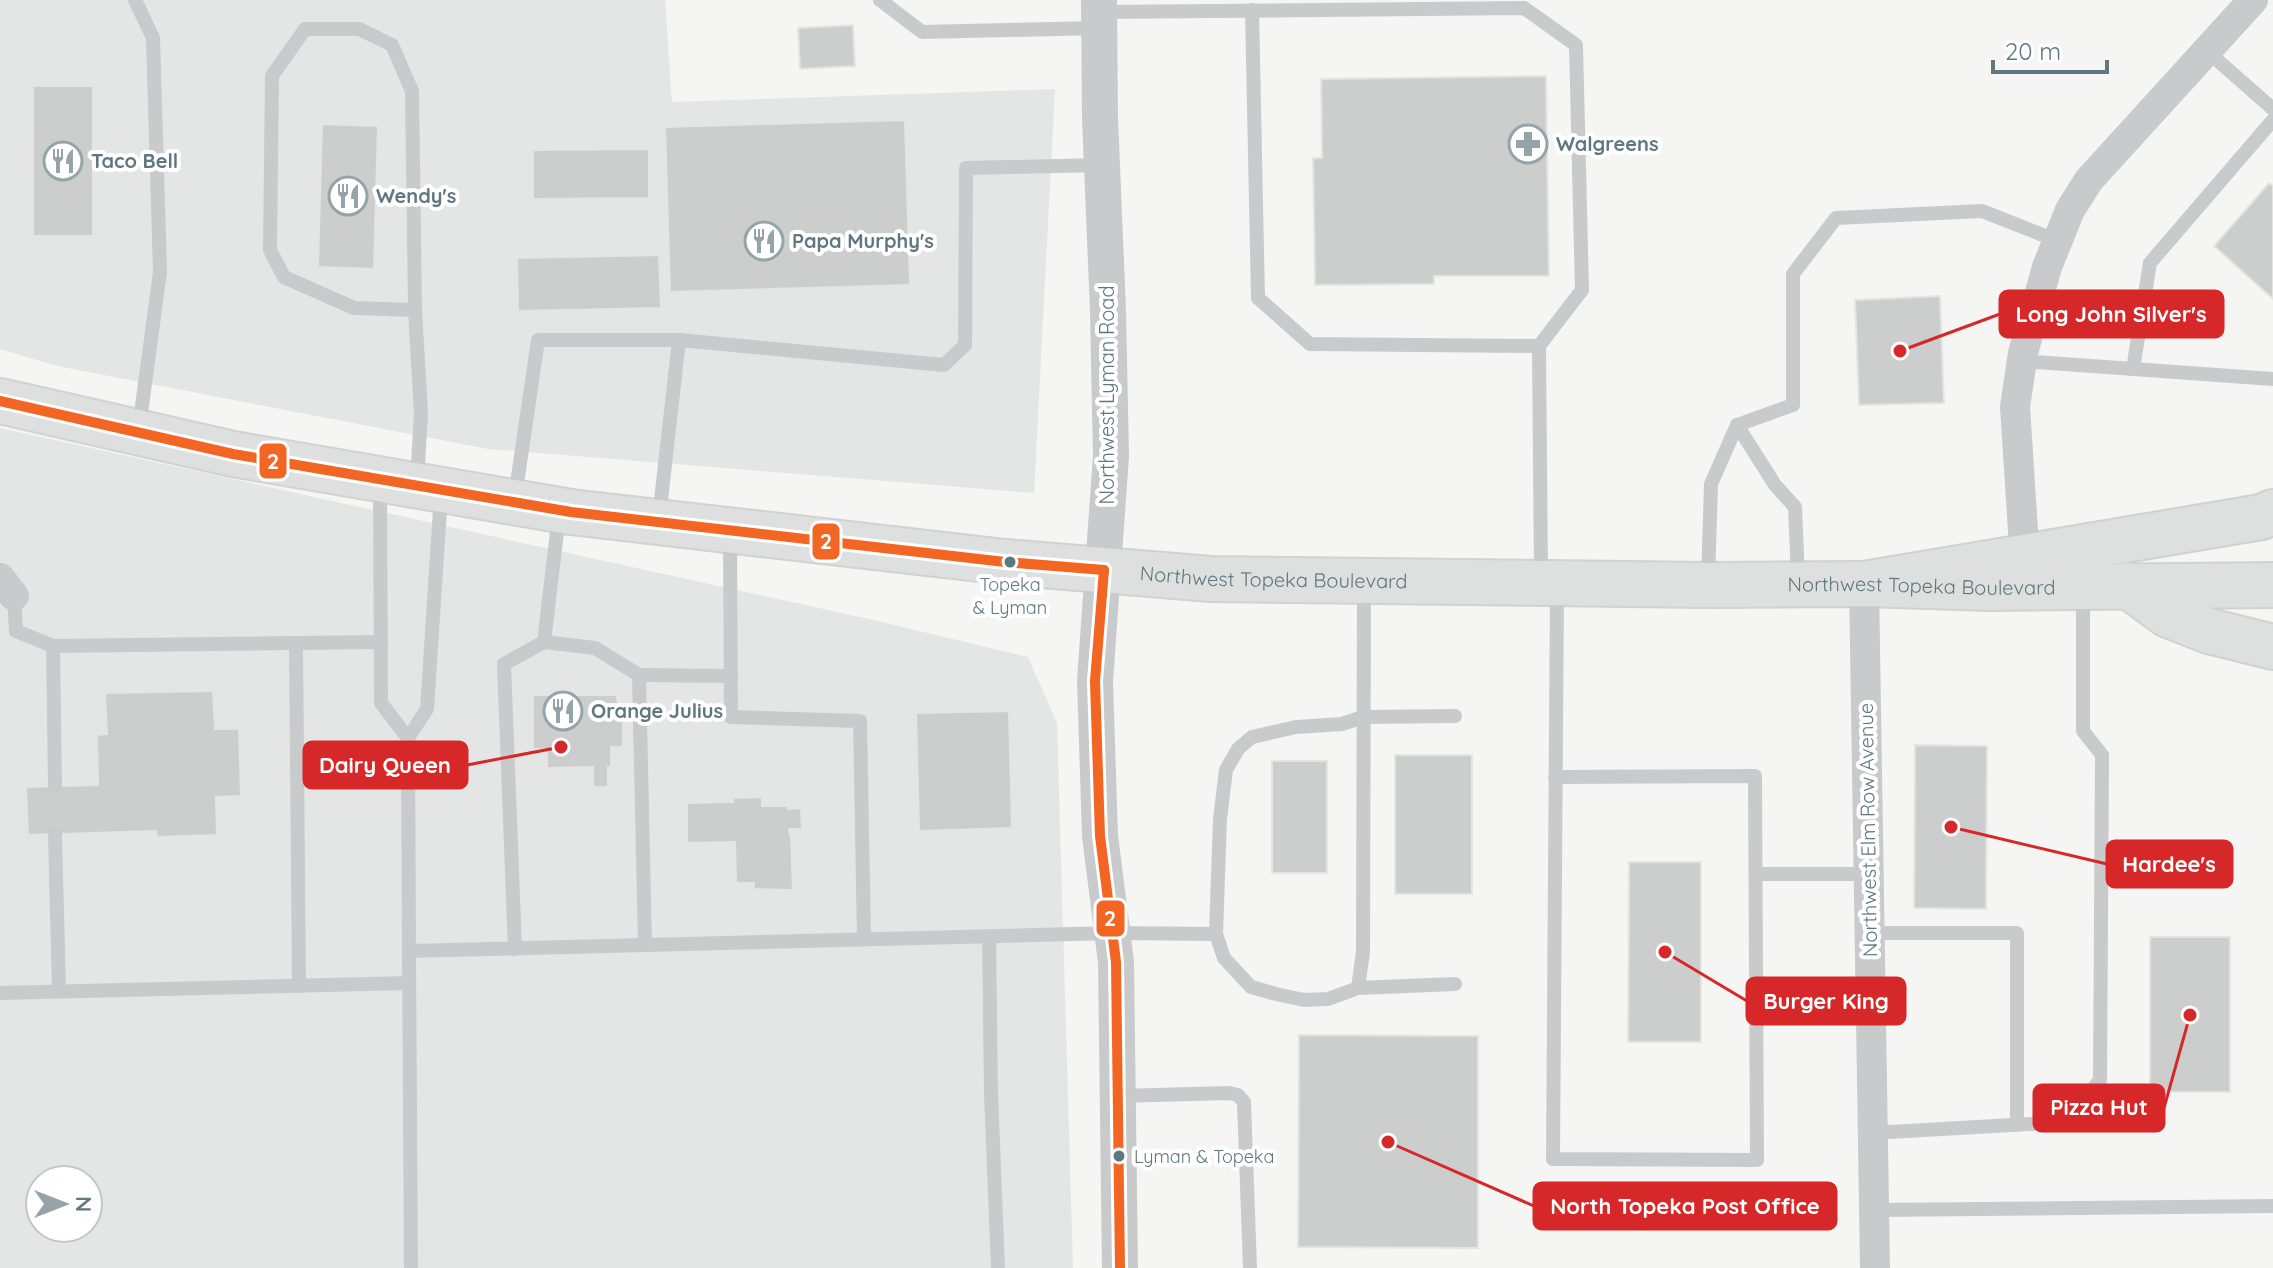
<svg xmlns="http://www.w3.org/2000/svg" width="2273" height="1268" font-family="Quicksand,sans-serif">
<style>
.built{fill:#e4e6e5;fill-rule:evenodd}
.building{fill:#cccece;stroke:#e4e4e3;stroke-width:2}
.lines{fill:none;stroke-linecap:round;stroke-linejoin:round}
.primary-casing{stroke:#d1d2d1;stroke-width:48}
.trunk-casing{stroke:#d0d1d1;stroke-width:48}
.service{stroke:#c9cacb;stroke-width:14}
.minor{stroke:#c9cacb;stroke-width:30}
.tertiary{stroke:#c9cacb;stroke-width:36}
.primary{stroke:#dedfdf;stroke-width:44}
.trunk{stroke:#dedfdf;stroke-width:44}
.bus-1-casing{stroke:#fff;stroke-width:16}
.bus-1{stroke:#f26522;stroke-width:10}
.bus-dot{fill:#5f787f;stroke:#fff;stroke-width:3}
.labels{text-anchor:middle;stroke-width:8;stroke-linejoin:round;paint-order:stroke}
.bus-label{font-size:18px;fill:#5f787f;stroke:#fff}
.poi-label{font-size:20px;font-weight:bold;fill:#5f787f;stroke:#fff;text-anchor:start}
.street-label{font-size:20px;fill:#5f787f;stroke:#fff}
.leader{fill:none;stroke:#d62828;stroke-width:3}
.callout-dot{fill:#d62828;stroke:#fff;stroke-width:3}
.callout{fill:#d62828;stroke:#d62828;stroke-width:3}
.callout-label{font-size:22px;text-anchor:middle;font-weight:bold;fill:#fff}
.line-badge{stroke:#fff;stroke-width:3}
.badge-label{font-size:22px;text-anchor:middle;font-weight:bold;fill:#fff}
</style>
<rect width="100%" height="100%" fill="#f5f5f3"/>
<g class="built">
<polygon points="0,0 665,0 672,102 1055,89 1034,493 488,449 57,366 0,349"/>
<path d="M 0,428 L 860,617 L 1028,657 L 1057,723 L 1073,1268 L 0,1268 ZM 40,1180 L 88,1180 L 88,1228 L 40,1228 Z"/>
</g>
<g class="building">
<polygon points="853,25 855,66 800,69 798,28"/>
<polygon points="1546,76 1549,276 1434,276 1434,284 1315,285 1313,158 1322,158 1321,79"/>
<rect x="33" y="86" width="60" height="150"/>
<polygon points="905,120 910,285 670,292 665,127"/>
<polygon points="322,124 378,126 374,269 318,267"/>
<polygon points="649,149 649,198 533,199 533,150"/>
<polygon points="2269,183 2273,186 2273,299 2214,246"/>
<polygon points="659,255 661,308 518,311 517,258"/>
<polygon points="1940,296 1944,403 1859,405 1855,300"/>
<polygon points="213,691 215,729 239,729 241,796 216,797 217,835 157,837 156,831 28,835 26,787 98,785 97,735 107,734 105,693"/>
<polygon points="533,695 617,695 618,712 623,712 623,747 611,747 611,767 608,767 608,787 593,787 593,767 547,768 547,749 533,749"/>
<polygon points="1009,711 1012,828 919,831 916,713"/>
<polygon points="1915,745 1987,746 1986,909 1914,908"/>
<rect x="1395" y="755" width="77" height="139"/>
<rect x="1272" y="761" width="55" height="112"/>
<polygon points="762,797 762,806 787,806 788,809 801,808 802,829 789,829 790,835 791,835 793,890 754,889 754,883 736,883 735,842 687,843 687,803 733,802 733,798"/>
<polygon points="1629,862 1701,862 1701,1042 1628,1042"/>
<rect x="2150" y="937" width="80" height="155"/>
<polygon points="1299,1035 1478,1036 1478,1248 1298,1247"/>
</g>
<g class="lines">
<g class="primary-casing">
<g id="primary">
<path id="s1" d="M 0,401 L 233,454 L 571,512 L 1005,562 L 1211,579 L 1708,585 L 1864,584 L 1991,588 L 2273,585"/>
</g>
</g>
<g class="trunk-casing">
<g id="trunk">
<polyline points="1864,584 2261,517 2273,512"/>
<polyline points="2127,585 2168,615 2209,631 2273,647"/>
</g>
</g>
<g class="service">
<polyline points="135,0 153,38 160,272 139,428"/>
<polyline points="880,0 922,32 1099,28"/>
<polyline points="1252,10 1258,298 1310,344 1539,346"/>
<polyline points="1100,12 1524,8 1576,45 1582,290 1539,346 1541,578"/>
<polyline points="2207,51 2273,109"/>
<polyline points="415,310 354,308 284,277 270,250 272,76 305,29 359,29 392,45 412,91 415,310 421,413 417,481"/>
<polyline points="2022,361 2273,379"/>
<polyline points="2133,369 2150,263 2273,120"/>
<polyline points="1737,425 1775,485 1795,507 1798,578"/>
<polyline points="380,484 381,703 408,738"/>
<polyline points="441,494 427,709 408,738 409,951 1112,933 1216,934"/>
<polyline points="515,497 538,340 679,340 944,365 965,345 966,168 1101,165"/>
<polyline points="659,518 679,340"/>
<polyline points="730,536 731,717 860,721 864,939"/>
<polyline points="1708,580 1711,484 1737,425 1793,405 1793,274 1836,218 1982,211 2058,241"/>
<polyline points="14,596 16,631 53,646 381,642"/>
<polyline points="544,642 595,648 639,675 645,945"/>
<polyline points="296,643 299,986"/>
<polyline points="53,646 55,786"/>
<polyline points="639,675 731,676"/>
<polyline points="1455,716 1363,717 1342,724 1296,727 1252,737 1238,749 1226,770 1220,819 1216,934 1224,958 1251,987 1276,994 1304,1000 1328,999 1358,988 1455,984"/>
<polyline points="1555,777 1755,776 1757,1160 1553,1159 1557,588"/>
<polyline points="55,834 59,991"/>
<polyline points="1756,874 1869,874"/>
<polyline points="1870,933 2017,933 2017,1125"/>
<polyline points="989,936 991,1093 998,1268"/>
<polyline points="515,949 504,664 544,642 559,515"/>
<polyline points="409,951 411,1268"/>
<polyline points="1358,988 1363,952 1364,585"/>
<polyline points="0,993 409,983"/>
<polyline points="1118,1096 1229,1093 1238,1095 1244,1102 1250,1268"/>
<polyline points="1872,1133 2067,1122 2100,1080 2102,755 2083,731 2083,590"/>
<polyline points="1874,1210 2273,1206"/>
</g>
<g class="minor">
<polyline points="2026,577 2015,407 2023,353 2047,267 2070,210 2089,180 2253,0"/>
<polyline points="0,578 14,596"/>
<polyline points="1864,584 1875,1268"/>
</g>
<polyline class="tertiary" points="1099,0 1100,118 1108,311 1111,456 1095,681 1100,836 1116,962 1120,1268"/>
<use href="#primary" class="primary"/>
<use href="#trunk" class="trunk"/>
<g class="bus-1-casing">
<g id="bus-1">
<polyline points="0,401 233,454 571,512 1005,562 1104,570"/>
<polyline points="1104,570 1095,681 1100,836 1116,962 1120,1268"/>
</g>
</g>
<use href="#bus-1" class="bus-1"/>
</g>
<defs>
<g id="pharmacy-ring" transform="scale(2)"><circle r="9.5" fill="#fff" stroke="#94a4a8" stroke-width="1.5"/><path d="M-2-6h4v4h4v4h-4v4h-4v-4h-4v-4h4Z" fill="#94a4a8"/></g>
<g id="restaurant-ring" transform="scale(2)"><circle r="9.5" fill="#fff" stroke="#94a4a8" stroke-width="1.5"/><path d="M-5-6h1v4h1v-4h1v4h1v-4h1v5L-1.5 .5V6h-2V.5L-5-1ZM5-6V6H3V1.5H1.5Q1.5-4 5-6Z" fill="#94a4a8"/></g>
</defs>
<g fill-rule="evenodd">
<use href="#pharmacy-ring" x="1528" y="144"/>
<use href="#restaurant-ring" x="63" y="161"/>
<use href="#restaurant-ring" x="348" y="196"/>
<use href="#restaurant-ring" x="764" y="241"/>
<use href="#restaurant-ring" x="563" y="711"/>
</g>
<g class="bus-dot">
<circle cx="1010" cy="562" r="7"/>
<circle cx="1119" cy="1156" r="7"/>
</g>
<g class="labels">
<g class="bus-label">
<text x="1010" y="591">Topeka<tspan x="1010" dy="23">&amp; Lyman</tspan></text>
<text x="1134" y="1163" text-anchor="start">Lyman &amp; Topeka</text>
</g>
<g class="poi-label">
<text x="1556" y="151">Walgreens</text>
<text x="91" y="168">Taco Bell</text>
<text x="376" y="203">Wendy's</text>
<text x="792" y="248">Papa Murphy's</text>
<text x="591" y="718">Orange Julius</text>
</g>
<g class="street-label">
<text transform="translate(1107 395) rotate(-90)" y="7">Northwest Lyman Road</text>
<text dy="7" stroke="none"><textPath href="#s1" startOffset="1288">Northwest Topeka Boulevard</textPath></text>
<text dy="7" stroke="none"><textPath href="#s1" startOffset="1936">Northwest Topeka Boulevard</textPath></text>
<text transform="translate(1868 830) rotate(-91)" y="7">Northwest Elm Row Avenue</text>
</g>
</g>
<path class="leader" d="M1900 351L2000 314M561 747L467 765M1951 827L2107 864M1665 952L1747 1001M2190 1015L2164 1108M1388 1142L1534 1206"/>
<g class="callout-dot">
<circle cx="1900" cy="351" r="8"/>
<circle cx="561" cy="747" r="8"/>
<circle cx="1951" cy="827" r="8"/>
<circle cx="1665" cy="952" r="8"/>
<circle cx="2190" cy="1015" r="8"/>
<circle cx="1388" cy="1142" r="8"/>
</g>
<g class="callout">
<rect x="2000" y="291" width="223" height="46" rx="8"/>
<rect x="304" y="742" width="163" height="46" rx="8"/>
<rect x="2107" y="841" width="125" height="46" rx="8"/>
<rect x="1747" y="978" width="158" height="46" rx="8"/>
<rect x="2034" y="1085" width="130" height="46" rx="8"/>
<rect x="1534" y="1183" width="302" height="46" rx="8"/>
</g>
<g class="callout-label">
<text x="2111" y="322">Long John Silver's</text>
<text x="385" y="773">Dairy Queen</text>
<text x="2169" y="872">Hardee's</text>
<text x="1826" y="1009">Burger King</text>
<text x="2099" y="1115">Pizza Hut</text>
<text x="1685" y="1214">North Topeka Post Office</text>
</g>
<g class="line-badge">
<rect x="258" y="442" width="30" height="38" rx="8" fill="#f26522"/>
<rect x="811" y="522" width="30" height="39" rx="8" fill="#f26522"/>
<rect x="1095" y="899" width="31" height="39" rx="8" fill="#f26522"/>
</g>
<g class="badge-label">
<text x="273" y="469">2</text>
<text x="826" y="549">2</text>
<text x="1110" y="926">2</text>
</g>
<g transform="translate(64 1204) rotate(90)"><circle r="38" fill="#ffffff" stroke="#bfc9cc" stroke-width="2"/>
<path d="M0-6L14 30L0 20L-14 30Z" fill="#94a4a8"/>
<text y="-12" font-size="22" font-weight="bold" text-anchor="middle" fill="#5f787f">N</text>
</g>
<path d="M1993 60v12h114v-12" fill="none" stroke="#5f787f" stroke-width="4"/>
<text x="2005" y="60" font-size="24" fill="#5f787f" stroke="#ffffff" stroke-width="6" paint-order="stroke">20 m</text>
</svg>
